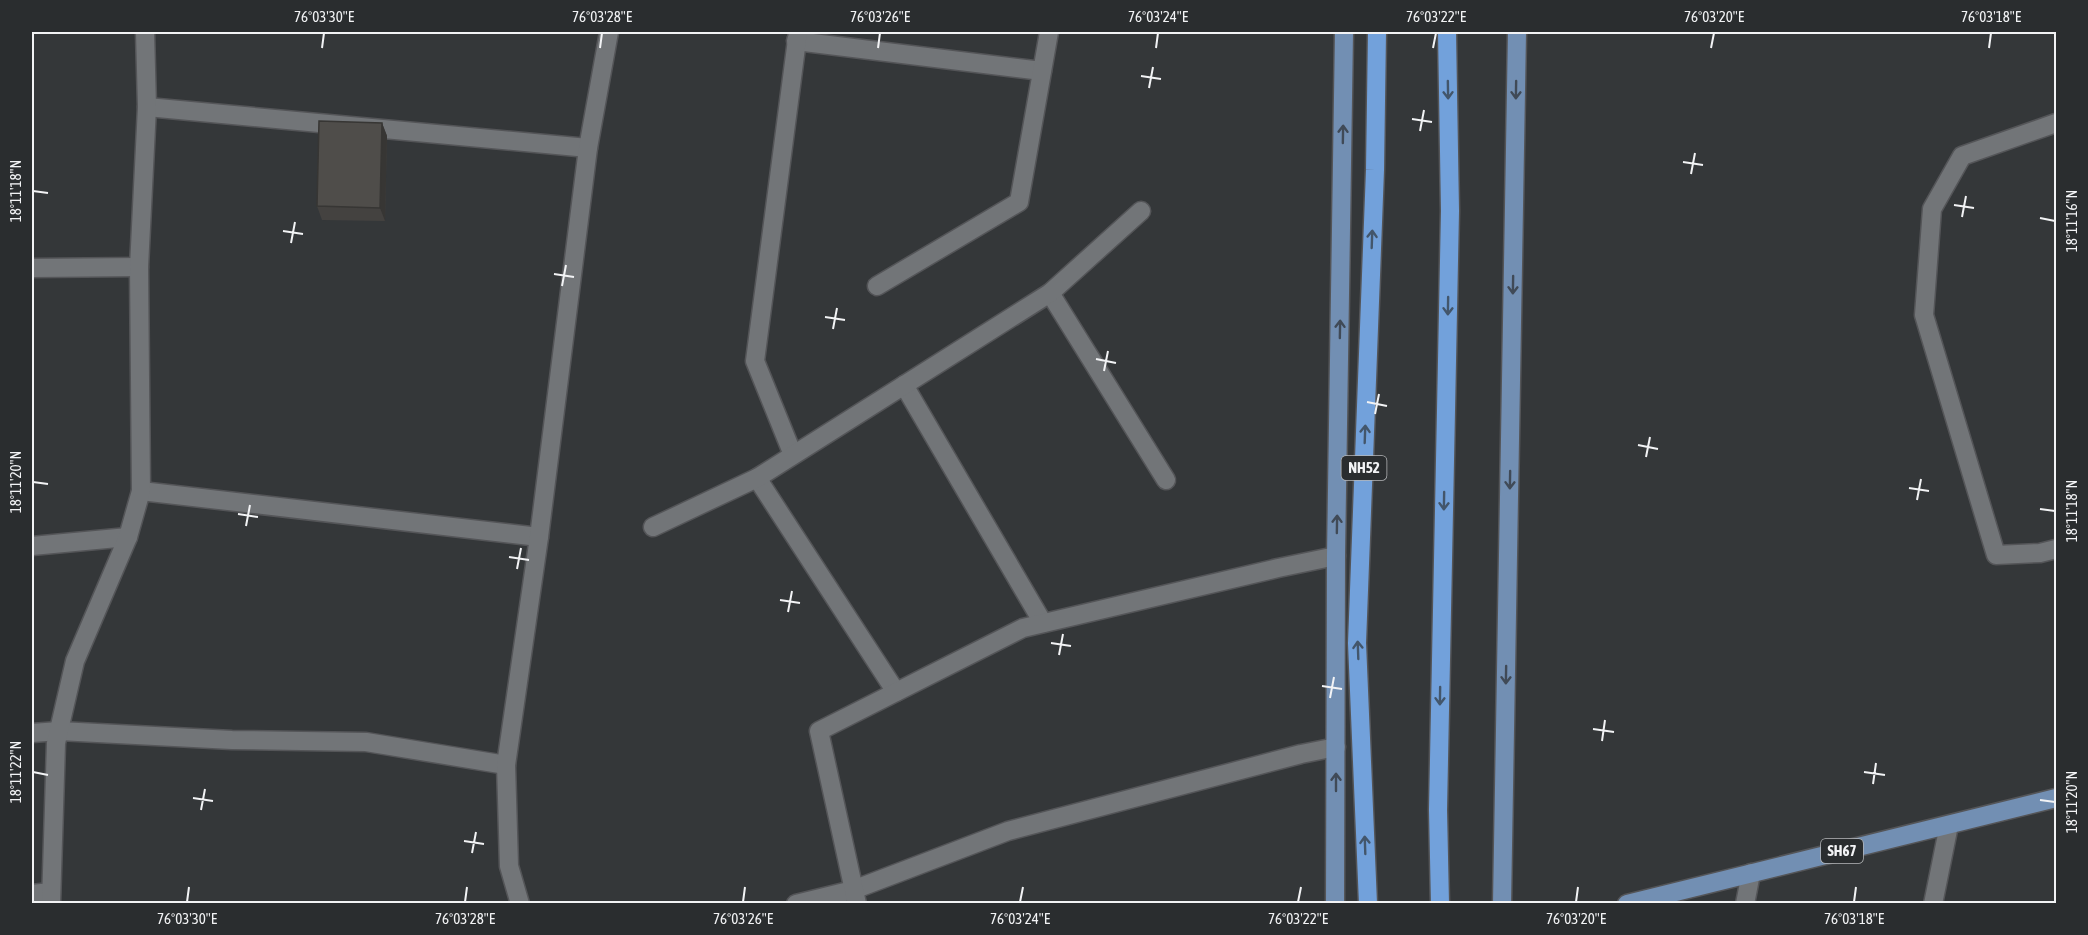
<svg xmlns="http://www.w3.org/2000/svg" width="2088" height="935" font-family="'Asap Condensed',sans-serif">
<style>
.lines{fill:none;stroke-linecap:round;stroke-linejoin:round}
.minor-casing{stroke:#545558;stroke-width:21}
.major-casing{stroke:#545558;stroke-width:21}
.highway-casing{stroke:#545558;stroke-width:21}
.minor{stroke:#727578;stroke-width:18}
.major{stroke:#728fb3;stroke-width:18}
.highway{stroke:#72a1db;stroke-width:18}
.wall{fill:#444240}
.shaded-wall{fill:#373634}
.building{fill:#4f4d4a;stroke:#373634;stroke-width:1.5}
.oneway{stroke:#43566b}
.oneway2{stroke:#404a57}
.ticks{fill:none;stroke:#f2f3f5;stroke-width:2}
.labels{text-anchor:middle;stroke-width:6;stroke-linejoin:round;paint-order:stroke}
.shield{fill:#2a2d2f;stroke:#b6b8ba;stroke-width:1.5}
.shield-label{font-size:15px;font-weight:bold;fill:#f2f3f5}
.neatline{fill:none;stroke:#f2f3f5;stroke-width:2}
.ticks-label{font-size:15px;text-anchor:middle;fill:#f2f3f5}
</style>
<rect width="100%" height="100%" fill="#343739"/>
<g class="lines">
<g class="minor-casing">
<g id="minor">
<polyline points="796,41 1042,71"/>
<polyline points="147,107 588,148"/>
<polyline points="2056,123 1962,156 1932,209 1924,315 1996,555 2040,553 2056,549"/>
<polyline points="32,268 139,267"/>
<polyline points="877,286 1019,202 1049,32"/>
<polyline points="1050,293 1166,480"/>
<polyline points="904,385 1043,623"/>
<polyline points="793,455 755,361 798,32"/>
<polyline points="757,478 896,692"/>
<polyline points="141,491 539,537"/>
<polyline points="653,527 757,478 1050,293 1141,211"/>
<polyline points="32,546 128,537"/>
<polyline points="32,733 59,731 232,740 366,742 506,765"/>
<polyline points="32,894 51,892"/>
<polyline points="51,904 56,743 75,661 128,537 141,491 139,267 147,107 145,32"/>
<polyline points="520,904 509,866 506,765 539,537 588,148 609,32"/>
<polyline points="796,904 853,890 1008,831 1301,754 1336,747"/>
<polyline points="857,904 819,731 1023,628 1278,568 1336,556"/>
<polyline points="1745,904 1751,873"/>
<polyline points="1933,904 1949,825"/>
</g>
</g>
<g class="major-casing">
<g id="major">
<polyline points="1335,904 1336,556 1344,32"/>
<polyline points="1502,904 1517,32"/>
<polyline points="1627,904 2056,798"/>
</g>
</g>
<g class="highway-casing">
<g id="highway">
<polyline points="1368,904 1357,643 1375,170 1377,32"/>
<polyline points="1440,904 1438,810 1450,211 1447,32"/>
</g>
</g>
<use href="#minor" class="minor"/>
<use href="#major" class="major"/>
<use href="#highway" class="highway"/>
</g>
<polygon class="wall" points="382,123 387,136 385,221 322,220 317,206"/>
<polygon class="shaded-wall" points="382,123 387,136 385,221 380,208"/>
<polygon class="building" points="319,121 382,123 380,208 317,206"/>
<defs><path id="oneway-shaft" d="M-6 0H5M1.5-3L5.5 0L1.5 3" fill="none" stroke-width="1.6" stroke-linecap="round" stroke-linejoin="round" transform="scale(1.5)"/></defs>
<g class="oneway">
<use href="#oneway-shaft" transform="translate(1448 90) rotate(89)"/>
<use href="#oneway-shaft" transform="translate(1372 239) rotate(-88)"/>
<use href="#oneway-shaft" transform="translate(1448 306) rotate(91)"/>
<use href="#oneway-shaft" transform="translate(1365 434) rotate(-88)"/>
<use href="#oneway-shaft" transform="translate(1444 501) rotate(91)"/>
<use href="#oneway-shaft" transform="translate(1358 650) rotate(-92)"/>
<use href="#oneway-shaft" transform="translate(1440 696) rotate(91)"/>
<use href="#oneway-shaft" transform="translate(1365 845) rotate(-92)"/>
</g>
<g class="oneway2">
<use href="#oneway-shaft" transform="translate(1516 90) rotate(91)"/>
<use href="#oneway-shaft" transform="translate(1343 134) rotate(-89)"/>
<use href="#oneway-shaft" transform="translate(1513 285) rotate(91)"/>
<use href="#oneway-shaft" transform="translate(1340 329) rotate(-89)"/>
<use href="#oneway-shaft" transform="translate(1510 480) rotate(91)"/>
<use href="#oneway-shaft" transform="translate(1337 524) rotate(-89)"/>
<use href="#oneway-shaft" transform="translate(1506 675) rotate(91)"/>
<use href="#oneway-shaft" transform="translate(1336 782) rotate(-90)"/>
</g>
<path class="ticks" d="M 322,48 L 324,33M 600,48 L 602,33M 878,48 L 880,33M 1156,48 L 1158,33M 1433,48 L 1436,33M 1711,48 L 1714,33M 1989,48 L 1991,33M 1141,76 L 1161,79M 1149,88 L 1153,67M 1412,119 L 1432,122M 1420,131 L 1424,110M 1683,162 L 1703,165M 1691,174 L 1695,153M 33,191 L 48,193M 1954,205 L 1974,208M 1962,217 L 1966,196M 2040,218 L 2055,221M 283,231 L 303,234M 291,243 L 295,222M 554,274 L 574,277M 562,286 L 566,265M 825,317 L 845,320M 833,329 L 837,308M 1096,359 L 1116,363M 1104,371 L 1108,351M 1367,402 L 1387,406M 1375,414 L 1379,394M 1638,445 L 1658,449M 1646,457 L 1650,437M 33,482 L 48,484M 1909,488 L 1929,491M 1917,500 L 1921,479M 2040,509 L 2055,511M 238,514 L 258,517M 246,526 L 250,505M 509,557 L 529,560M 517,569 L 521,548M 780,600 L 800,603M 788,612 L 792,591M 1051,643 L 1071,646M 1059,655 L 1063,634M 1322,686 L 1342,689M 1330,698 L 1334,677M 1593,729 L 1614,732M 1602,741 L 1605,720M 33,772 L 48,775M 1864,772 L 1885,775M 1873,784 L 1876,763M 193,798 L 213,801M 2040,800 L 2055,802M 201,810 L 205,789M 464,841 L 484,844M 472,853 L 476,832M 187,902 L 189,887M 465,902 L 467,887M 743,902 L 745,887M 1020,902 L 1023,887M 1298,902 L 1301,887M 1576,902 L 1578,887M 1854,902 L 1856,887"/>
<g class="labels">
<g class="shield">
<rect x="1341.5" y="456" width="45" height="24" rx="4.5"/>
<rect x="1821" y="839" width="42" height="24" rx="4.5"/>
</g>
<g class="shield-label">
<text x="1364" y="473">NH52</text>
<text x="1842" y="856">SH67</text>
</g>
</g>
<rect width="2088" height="935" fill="none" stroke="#2a2d2f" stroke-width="66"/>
<rect x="33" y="33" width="2022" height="869" class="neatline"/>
<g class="ticks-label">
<text x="324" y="22">76°03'30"E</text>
<text x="602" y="22">76°03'28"E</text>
<text x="880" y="22">76°03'26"E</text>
<text x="1158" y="22">76°03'24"E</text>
<text x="1436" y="22">76°03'22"E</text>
<text x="1714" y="22">76°03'20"E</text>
<text x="1991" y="22">76°03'18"E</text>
<text transform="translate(16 191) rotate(-90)" y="5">18°11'18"N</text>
<text transform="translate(2072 221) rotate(-90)" y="5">18°11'16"N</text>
<text transform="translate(16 482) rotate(-90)" y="5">18°11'20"N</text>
<text transform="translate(2072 511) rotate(-90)" y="5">18°11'18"N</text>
<text transform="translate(16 772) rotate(-90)" y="5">18°11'22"N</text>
<text transform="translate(2072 802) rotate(-90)" y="5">18°11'20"N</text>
<text x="187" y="924">76°03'30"E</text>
<text x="465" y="924">76°03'28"E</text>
<text x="743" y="924">76°03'26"E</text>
<text x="1020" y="924">76°03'24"E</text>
<text x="1298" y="924">76°03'22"E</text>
<text x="1576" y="924">76°03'20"E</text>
<text x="1854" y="924">76°03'18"E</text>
</g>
</svg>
